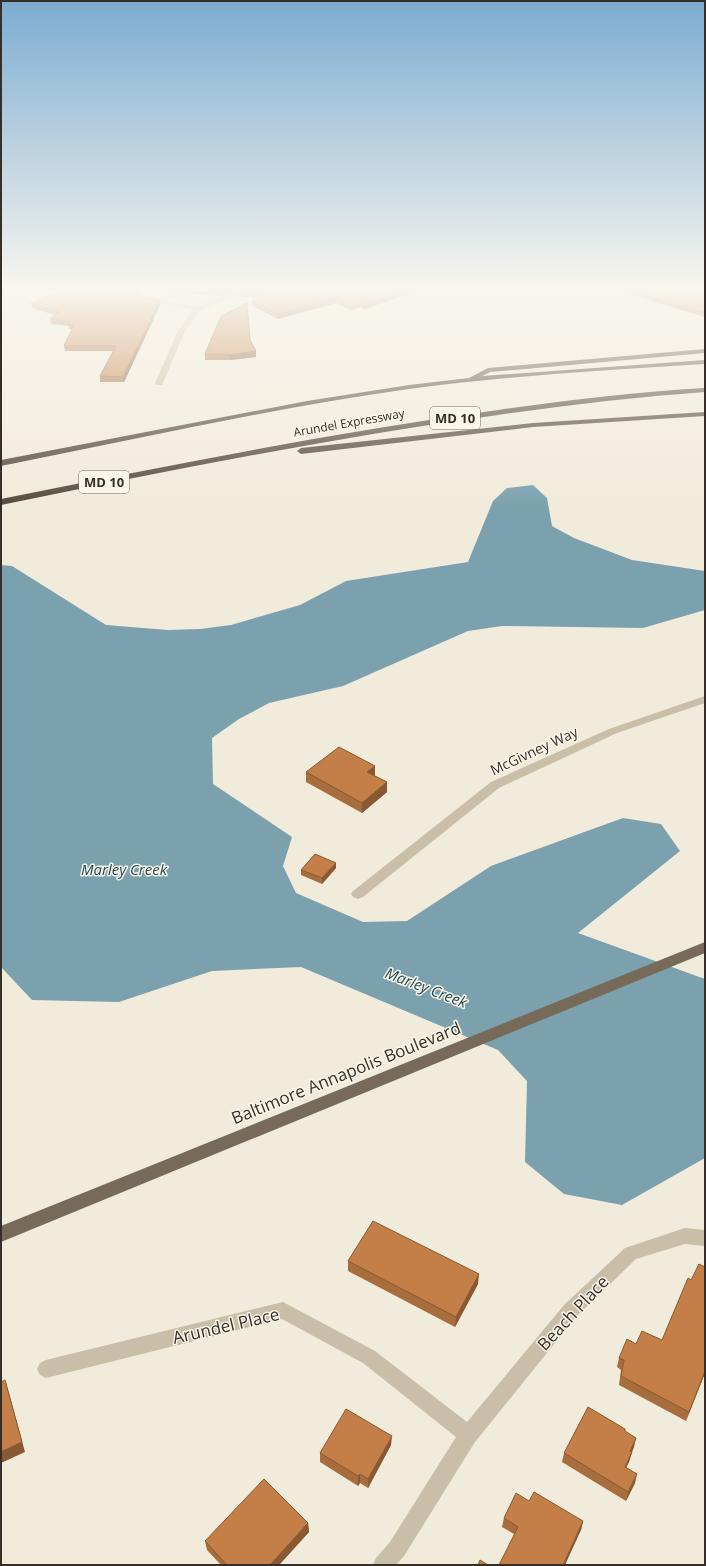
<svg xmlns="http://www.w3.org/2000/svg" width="706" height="1566" font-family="'Open Sans',sans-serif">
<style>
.water{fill:#7ba1ae}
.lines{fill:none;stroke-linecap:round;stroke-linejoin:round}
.minor{fill:#c9bea8;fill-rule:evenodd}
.major{fill:#776a59;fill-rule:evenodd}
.highway{fill:#574b3f;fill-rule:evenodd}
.wall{fill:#a86d3d}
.shaded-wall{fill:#885932}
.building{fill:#c37f47;stroke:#885932}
.labels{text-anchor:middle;stroke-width:3;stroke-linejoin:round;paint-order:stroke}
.far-street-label{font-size:12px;fill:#362f28;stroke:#f9f5e8}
.shield{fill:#f9f5e8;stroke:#706a62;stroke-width:1}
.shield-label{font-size:13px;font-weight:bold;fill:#362f28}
.street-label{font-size:14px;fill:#362f28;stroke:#f9f5e8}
.water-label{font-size:15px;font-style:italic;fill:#1e4756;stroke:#f9f5e8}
.near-street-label{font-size:17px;fill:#362f28;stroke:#f9f5e8}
</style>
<rect width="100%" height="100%" fill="#f1ebdb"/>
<polygon class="water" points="533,485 547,498 552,526 574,538 632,560 705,571 705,610 643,628 502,626 468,631 343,686 269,703 239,719 212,738 213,784 292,837 283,866 296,893 363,922 407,921 491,866 623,818 661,824 680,851 578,933 705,979 705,1158 622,1205 564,1194 525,1162 527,1081 498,1050 301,967 212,971 119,1002 32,1000 1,967 1,565 12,566 106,625 168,630 200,629 231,625 300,605 346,581 468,562 493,501 507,488"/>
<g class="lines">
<g class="minor">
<polygon points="252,288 263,288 221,301 200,311 184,333 163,383 162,385 156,385 155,383 177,333 193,310 125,296 123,295 123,293 197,307 216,298"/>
<polygon points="705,696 705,703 617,733 499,788 363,897 358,899 353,897 351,894 353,891 491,782 609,729"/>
<polygon points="685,1228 705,1230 705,1246 685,1244 636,1259 576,1317 475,1442 404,1556 396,1565 373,1565 376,1558 390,1542 456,1437 363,1363 282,1319 46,1378 40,1375 37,1369 40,1363 46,1360 283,1302 375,1351 467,1422 564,1305 625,1248"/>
</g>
<polygon class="major" points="705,942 705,953 1,1242 1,1226"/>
<g class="highway">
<path d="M 705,349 L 705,353 L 490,372 L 482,376 L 705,360 L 705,364 C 606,370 507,376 409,389 C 272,408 137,439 1,466 L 1,460 L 307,401 L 409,385 L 469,378 L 488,368 Z"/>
<path d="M 705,388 L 705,392 C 636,397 567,405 498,415 C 331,438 166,471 1,505 L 1,499 C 166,466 331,433 498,410 C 567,400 636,392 705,388 Z"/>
<polygon points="705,412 705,416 533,427 301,454 297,451 301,448 533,423"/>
</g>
</g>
<g class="wall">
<polygon points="113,288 247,288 222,296 138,290 139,293"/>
<polygon points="617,288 705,288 705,317 618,291 618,289"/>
<polygon points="104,289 142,298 160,305 124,382 100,382 100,376 114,351 65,351 64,346 72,329 69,329 69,326 51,324 50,319 55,315 32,308 31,303"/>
<polygon points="239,292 412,293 364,309 360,307 351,310 336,303 278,319 252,306 252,301 257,298 239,297"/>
<polygon points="250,340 256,357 230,360 205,360 205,354"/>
<polygon points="375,766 375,776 387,782 387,792 362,813 306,782 306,772"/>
<polygon points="336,868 322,884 301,875 301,870"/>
<polygon points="348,1261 478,1284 455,1327 348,1271"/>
<polygon points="636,1344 705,1373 686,1421 619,1385 621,1370 617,1367 619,1358"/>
<polygon points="625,1431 634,1447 632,1452 629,1462 626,1467 635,1483 626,1501 562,1462 564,1453"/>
<polygon points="391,1445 368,1488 360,1483 358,1486 320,1462 320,1453"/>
<polygon points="529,1501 583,1521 581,1530 514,1534 502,1527 504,1518"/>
<polygon points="308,1523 309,1532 279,1565 221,1565 207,1550 205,1541"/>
</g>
<g class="shaded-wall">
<polygon points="232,288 247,288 222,296 222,291"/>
<polygon points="414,288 430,288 412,293 364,309 364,304"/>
<polygon points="336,298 336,303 278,319 278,314"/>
<polygon points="160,300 160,305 124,382 123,377"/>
<polygon points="360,303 360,307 351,310 351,306"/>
<polygon points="256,351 256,357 230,360 229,355"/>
<polygon points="375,766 375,776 367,772"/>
<polygon points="387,782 387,792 362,813 362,803"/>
<polygon points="336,863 336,868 322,884 322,878"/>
<polygon points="479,1274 478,1284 455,1327 456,1317"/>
<polygon points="705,1371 705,1373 686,1421 689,1412"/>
<polygon points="5,1380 8,1390 25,1452 1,1463"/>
<polygon points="392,1436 391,1445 368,1488 368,1479"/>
<polygon points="636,1438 634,1447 628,1461 630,1451"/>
<polygon points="632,1452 629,1462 622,1476 625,1467"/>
<polygon points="360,1474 360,1483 358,1486 358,1476"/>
<polygon points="637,1474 635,1483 626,1501 628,1492"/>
<polygon points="583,1521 581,1530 565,1565 563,1565"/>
<polygon points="308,1523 309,1532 279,1565 270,1565"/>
</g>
<g class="building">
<polygon points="69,288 103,288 104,289 141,296 142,298 143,297 160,300 123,377 100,376 116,346 64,346 74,325 68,325 70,322 50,319 60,312 31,303"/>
<polygon points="173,288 232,288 222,291"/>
<polygon points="252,288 414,288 364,304 360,303 351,306 336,298 278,314 252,301 265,294 239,292"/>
<polygon points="623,288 705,288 705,313"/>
<polygon points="247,303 250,340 256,351 229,355 205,354 221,316"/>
<polygon points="339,747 375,766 367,772 387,782 362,803 306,772"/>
<polygon points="315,854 336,863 322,878 301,870"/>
<polygon points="373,1221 479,1274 456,1317 348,1261"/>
<polygon points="699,1264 705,1267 705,1371 689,1412 621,1376 624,1360 619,1358 627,1339 636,1344 642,1331 662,1340 688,1278 691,1280"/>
<polygon points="5,1380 22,1442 1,1452 1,1382"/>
<polygon points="588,1407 625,1429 625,1431 636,1438 630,1451 632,1452 625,1467 637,1474 628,1492 564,1453"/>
<polygon points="346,1409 392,1436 368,1479 360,1474 358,1476 320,1453"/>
<polygon points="264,1479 308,1523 270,1565 227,1565 205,1541"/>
<polygon points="534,1492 583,1521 563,1565 499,1565 518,1527 504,1518 516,1493 529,1501"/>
<polygon points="480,1560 488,1565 478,1565"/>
</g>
<linearGradient id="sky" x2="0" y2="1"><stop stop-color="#7cacd1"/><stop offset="0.57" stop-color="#f9f6ef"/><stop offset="1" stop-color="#f9f6ef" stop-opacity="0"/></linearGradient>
<rect width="706" height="507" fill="url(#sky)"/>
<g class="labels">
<g class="far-street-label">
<text transform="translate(349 423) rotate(-10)" y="4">Arundel Expressway</text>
</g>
<g class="shield">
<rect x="430" y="407" width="50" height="22" rx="3"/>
<rect x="79" y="471" width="50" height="22" rx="3"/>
</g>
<g class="shield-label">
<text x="455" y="423">MD 10</text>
<text x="104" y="487">MD 10</text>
</g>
<g class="street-label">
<text transform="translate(534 751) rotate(-25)" y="5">McGivney Way</text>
</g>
<g class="water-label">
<text x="124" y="875">Marley Creek</text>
<text transform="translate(426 988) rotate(21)" y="5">Marley Creek</text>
</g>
<g class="near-street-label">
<text transform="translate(346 1073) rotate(-22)" y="6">Baltimore Annapolis Boulevard</text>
<text transform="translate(573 1313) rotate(-47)" y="6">Beach Place</text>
<text transform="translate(226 1326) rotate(-13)" y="6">Arundel Place</text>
</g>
</g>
<rect width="706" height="1566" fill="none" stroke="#362f28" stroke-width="4"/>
</svg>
